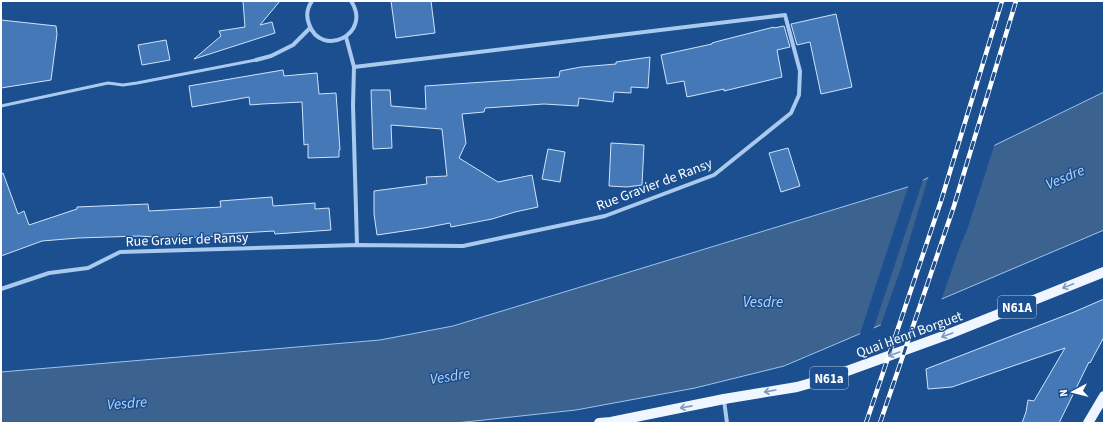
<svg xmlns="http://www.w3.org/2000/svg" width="1105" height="424" font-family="'Source Sans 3',sans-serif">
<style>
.water{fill:#3c6290;stroke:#9cc4f0}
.pier{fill:#1b4f8f}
.building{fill:#4478b7;stroke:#cfe3fa}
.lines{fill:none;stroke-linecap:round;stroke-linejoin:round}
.lane{stroke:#a9c9ee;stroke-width:3}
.street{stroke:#a9c9ee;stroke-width:4}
.primary{stroke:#f0f6ff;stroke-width:10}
.rail-casing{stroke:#fff;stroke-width:4.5}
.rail{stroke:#1b4f8f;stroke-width:3;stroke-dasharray:9;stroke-linecap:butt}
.oneway{stroke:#7b9ac1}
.labels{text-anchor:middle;stroke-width:3;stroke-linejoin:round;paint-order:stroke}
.shield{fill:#1b4f8f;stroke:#bbcadd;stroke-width:1}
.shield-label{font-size:13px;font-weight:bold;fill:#fff}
.street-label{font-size:14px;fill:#fff;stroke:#1b4f8f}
.water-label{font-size:15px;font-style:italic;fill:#b5d3f5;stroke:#1b4f8f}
</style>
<rect width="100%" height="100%" fill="#1b4f8f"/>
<polygon class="water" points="1104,92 1104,230 784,366 695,388 576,410 456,423 1,423 1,372 380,340 453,326 911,186"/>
<g class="pier">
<polygon points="995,143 967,230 960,246 941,301 880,327 901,268 929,175"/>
<polygon points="924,177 873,330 859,337 909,184"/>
</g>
<g class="building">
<polygon points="243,1 280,1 260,25 272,22 275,33 194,59 221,36 219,31 245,27"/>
<polygon points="391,1 431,1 435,33 396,38"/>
<polygon points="836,14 852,87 821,94 810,42 797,45 791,24"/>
<polygon points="1,20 56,26 57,34 51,80 1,88"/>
<polygon points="784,26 790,47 777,50 782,77 724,91 724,89 687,97 684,81 667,84 661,55 712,44 712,43 719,41 774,27 774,28"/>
<polygon points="166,40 170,60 142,65 138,45"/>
<polygon points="650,57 648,88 631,87 631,93 614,92 613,102 579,98 578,106 544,104 485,108 484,112 462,114 466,143 459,158 498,182 532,175 538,207 515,212 492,219 451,227 450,223 424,228 377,235 374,214 374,191 427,184 426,177 447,176 442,129 391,125 392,148 373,149 371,90 390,90 391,106 426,109 425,86 559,77 560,71 581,67 616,64 616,62"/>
<polygon points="283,70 284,76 317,73 319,94 336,93 340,150 339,150 339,157 308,158 308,144 304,145 302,102 262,104 250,105 249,97 192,107 189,86"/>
<polygon points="611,143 644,145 642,185 627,187 609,186"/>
<polygon points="788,148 800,186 781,192 769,153"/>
<polygon points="548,149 565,152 560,182 542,179"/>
<polygon points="3,173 18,214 24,211 29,225 77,209 77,207 148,204 149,211 221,207 220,201 272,197 273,206 315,203 315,209 329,208 331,230 275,234 274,231 223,234 223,236 156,239 155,237 139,236 78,238 42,241 1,256 1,174"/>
<polygon points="1104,299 1104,337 1090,363 1089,362 1059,423 1022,423 1026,412 1028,400 1034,401 1065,348 952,387 928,389 926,369 1074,312"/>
</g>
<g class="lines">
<polyline class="lane" points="1,106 108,83 123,85 137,83 256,60"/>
<g class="street">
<path d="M 312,1 C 307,8 306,16 309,24 C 321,59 373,34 351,1"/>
<polyline points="346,37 354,67 353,105 357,245"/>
<polyline points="256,60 271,56 293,45 310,28"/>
<polyline points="1,289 49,273 88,268 120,252 357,245 463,246 605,216 714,175 791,113 799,95 800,71 785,15 354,67"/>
<polyline points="724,400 727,423"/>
</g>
<g class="primary">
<polyline points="599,423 611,422 724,399 797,387 825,379 949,334 1104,272"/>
<polyline points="1088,423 1104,396"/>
</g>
<g class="rail-casing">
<g id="rail">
<polyline points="866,423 941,201 1002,1"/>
<polyline points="880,423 954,206 1016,1"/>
</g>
</g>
<use href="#rail" class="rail"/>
</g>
<defs><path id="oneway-shaft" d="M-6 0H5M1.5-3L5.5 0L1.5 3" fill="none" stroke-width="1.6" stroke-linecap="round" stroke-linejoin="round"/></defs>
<g class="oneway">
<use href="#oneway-shaft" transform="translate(1068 286) rotate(158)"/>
<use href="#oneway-shaft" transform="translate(947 335) rotate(160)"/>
<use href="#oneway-shaft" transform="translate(894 354) rotate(160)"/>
<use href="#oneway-shaft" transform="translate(770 391) rotate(170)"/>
<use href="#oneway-shaft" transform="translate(686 407) rotate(169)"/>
</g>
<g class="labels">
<g class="shield">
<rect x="998" y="296" width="38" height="22" rx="3"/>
<rect x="810" y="367" width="38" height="22" rx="3"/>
</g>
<g class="shield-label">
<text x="1017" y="312">N61A</text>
<text x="829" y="383">N61a</text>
</g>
<g class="street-label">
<text transform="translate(654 184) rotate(-21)" y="5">Rue Gravier de Ransy</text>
<text transform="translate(187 239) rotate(-2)" y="5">Rue Gravier de Ransy</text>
<text transform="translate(909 334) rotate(-20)" y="5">Quai Henri Borguet</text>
</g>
<g class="water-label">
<text transform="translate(1065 177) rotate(-23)" y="5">Vesdre</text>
<text x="763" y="307">Vesdre</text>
<text transform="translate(450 376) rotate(-9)" y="5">Vesdre</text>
<text transform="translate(127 403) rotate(-4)" y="5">Vesdre</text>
</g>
</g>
<rect width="1105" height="424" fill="none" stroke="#ffffff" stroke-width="4"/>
<g transform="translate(1073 392) rotate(263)" stroke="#1b4f8f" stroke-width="3" paint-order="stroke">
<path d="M0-3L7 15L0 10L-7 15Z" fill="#ffffff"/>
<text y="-6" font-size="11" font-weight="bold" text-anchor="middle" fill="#ffffff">N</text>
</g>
</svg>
